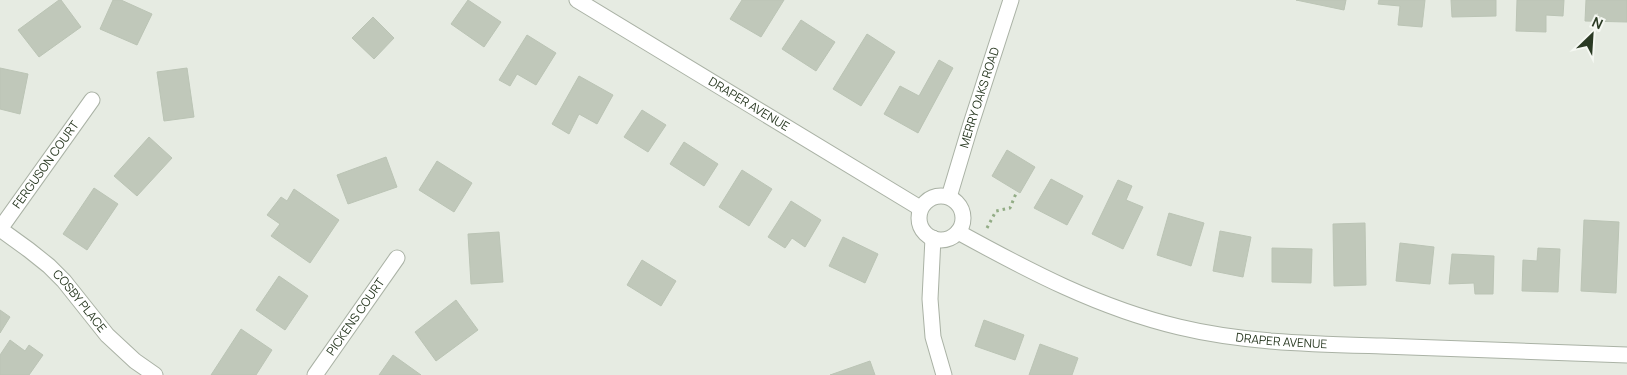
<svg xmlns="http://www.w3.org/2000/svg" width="1627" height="375" font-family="Manrope,sans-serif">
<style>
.building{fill:#c0c8ba;stroke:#bbc4b5}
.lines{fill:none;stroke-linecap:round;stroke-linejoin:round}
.minor-casing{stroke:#aab2a5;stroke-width:17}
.path{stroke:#92ac85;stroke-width:3;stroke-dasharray:2.5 4;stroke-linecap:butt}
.minor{stroke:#fff;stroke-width:15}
.labels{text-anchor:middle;stroke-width:4;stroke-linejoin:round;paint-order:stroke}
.street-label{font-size:12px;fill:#2a3a23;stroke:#f5f8f2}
</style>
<rect width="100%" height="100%" fill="#e6ebe2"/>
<g class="building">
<polygon points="59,0 61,0 81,27 39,57 18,30"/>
<polygon points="113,0 121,0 152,14 137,45 100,29"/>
<polygon points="468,0 501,22 484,47 451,24"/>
<polygon points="742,0 784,0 761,37 730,19"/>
<polygon points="1296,0 1346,0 1344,10"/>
<polygon points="1379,0 1425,0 1422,27 1398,25 1400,6 1378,4"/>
<polygon points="1451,0 1496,0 1496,16 1452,17"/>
<polygon points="1517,0 1564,0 1563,16 1546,15 1546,32 1516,31"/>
<polygon points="1586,0 1627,0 1627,22 1585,21"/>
<polygon points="373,17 394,38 374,59 352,38"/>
<polygon points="801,20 835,42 816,71 782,49"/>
<polygon points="867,34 895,52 861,106 833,89"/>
<polygon points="527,35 556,53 536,85 517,74 510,86 499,80"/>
<polygon points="939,60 953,68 918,133 884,114 900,86 919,96"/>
<polygon points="0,68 28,74 20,114 0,109"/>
<polygon points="187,68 194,117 164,121 157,72"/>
<polygon points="579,76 613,95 597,124 579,114 569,134 552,124"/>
<polygon points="642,110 666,125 648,152 624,137"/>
<polygon points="149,137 172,158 137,196 114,176"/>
<polygon points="684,142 718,164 704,186 670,164"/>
<polygon points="1007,150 1035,167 1020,193 992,176"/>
<polygon points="386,157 397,187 348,204 337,175"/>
<polygon points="437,161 472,183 454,212 419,190"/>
<polygon points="742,170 772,189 749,226 719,207"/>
<polygon points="1051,179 1083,196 1067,225 1034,208"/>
<polygon points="1118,180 1132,186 1126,200 1143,207 1123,249 1092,234"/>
<polygon points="94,188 118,204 87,250 63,234"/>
<polygon points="294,189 339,220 310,263 271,236 280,224 267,215 281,197 287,201"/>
<polygon points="791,201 821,220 805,247 792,238 785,248 768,237"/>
<polygon points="1169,213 1204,223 1191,266 1157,255"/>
<polygon points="1584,220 1619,222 1616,293 1581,291"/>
<polygon points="1365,223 1366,285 1334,286 1333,224"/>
<polygon points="1220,231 1251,237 1243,277 1213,271"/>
<polygon points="499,232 503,282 471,284 468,234"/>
<polygon points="843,237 878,254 865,283 829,266"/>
<polygon points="1400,243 1434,247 1430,284 1396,281"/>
<polygon points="1272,248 1312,249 1311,283 1272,282"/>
<polygon points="1538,248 1560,249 1558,292 1522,291 1523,260 1537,261"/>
<polygon points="1452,254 1494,256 1493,294 1475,294 1474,283 1449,284"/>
<polygon points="642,260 676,281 661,306 627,285"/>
<polygon points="279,276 308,296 285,330 256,310"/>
<polygon points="456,300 478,330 436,361 415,332"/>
<polygon points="0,310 10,317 0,333"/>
<polygon points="984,320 1024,335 1015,360 975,346"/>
<polygon points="241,329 272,350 256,375 211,375"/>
<polygon points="10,340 25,351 29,345 43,355 29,375 0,375 0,355"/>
<polygon points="1040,344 1078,358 1072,375 1029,375"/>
<polygon points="393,355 421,375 379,375"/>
<polygon points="870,361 875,375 830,375"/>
</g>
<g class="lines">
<g class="minor-casing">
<g id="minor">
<path id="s1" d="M 577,0 L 920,208"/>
<circle cx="941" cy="218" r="22"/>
<path id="s2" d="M 949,197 L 970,127 L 1011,0"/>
<path id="s3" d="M 0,229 L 29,250 L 49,266 L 64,281 L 107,335 L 135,361 L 155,375"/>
<path id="s4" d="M 0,229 L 92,100"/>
<path id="s5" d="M 958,232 C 1029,271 1099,308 1179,327 C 1245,343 1314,344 1382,346 C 1463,349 1545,352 1627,355"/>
<polyline points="933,238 930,299 933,337 944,375"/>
<path id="s6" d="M 315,375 L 397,258"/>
</g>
</g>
<polyline class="path" points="987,228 996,211 1010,208 1017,191"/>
<use href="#minor" class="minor"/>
</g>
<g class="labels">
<g class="street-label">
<text dy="4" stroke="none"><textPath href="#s2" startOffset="104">MERRY OAKS ROAD</textPath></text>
<text dy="4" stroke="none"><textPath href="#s1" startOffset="201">DRAPER AVENUE</textPath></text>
<text dy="4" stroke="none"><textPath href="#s4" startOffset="79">FERGUSON COURT</textPath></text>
<text dy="4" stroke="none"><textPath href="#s3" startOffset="108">COSBY PLACE</textPath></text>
<text dy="4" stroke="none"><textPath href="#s6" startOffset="71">PICKENS COURT</textPath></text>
<text dy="4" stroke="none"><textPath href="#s5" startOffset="345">DRAPER AVENUE</textPath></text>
</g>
</g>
<g transform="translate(1592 35) rotate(25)" stroke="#f5f8f2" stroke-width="4" paint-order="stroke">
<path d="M0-4L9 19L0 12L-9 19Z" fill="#2a3a23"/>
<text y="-8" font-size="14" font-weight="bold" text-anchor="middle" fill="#2a3a23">N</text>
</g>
</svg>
